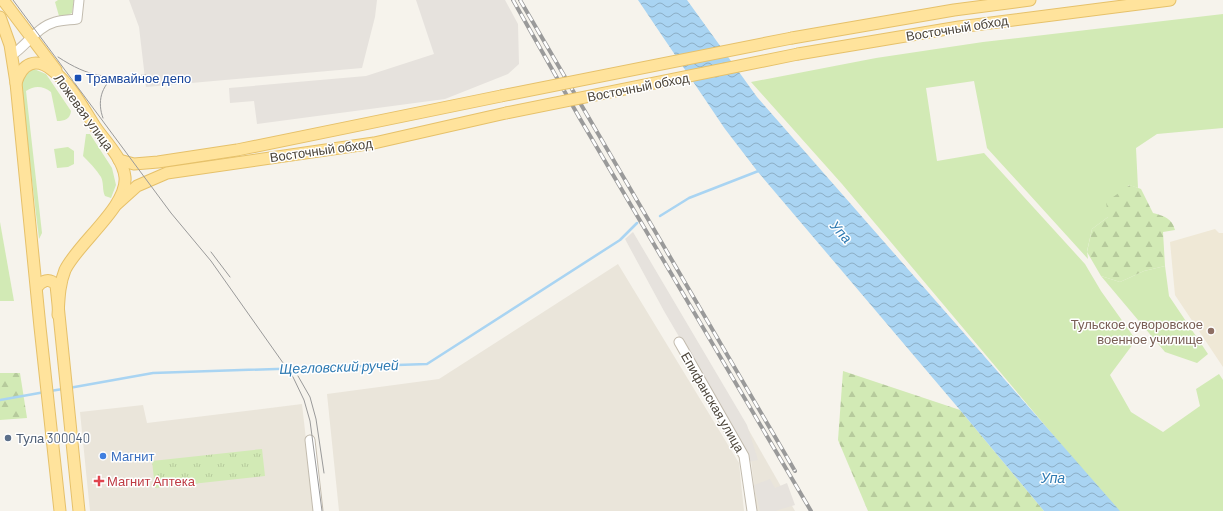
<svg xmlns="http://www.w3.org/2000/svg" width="1223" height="511" font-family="Barlow,sans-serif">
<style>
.residential{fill:#eae5da}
.industrial{fill:#e6e2dd}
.education{fill:#efe8d6}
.grass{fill:#d2eab5}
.forest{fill:url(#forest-firs)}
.park{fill:url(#park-tufts)}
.water{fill:url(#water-waves)}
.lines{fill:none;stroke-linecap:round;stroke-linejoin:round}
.stream{stroke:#a9d4f2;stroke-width:2.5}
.minor-casing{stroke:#c2bbae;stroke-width:11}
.major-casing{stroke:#e6c16a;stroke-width:13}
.minor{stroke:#fff;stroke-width:9}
.major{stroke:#ffe39c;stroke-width:11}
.tram{stroke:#9a9a9a;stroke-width:1}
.rail-casing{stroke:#9a9a9a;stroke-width:4}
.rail{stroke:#fff;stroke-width:2.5;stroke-dasharray:8;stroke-linecap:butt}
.major-bridge-casing{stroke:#e6c16a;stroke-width:13;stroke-linecap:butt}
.major-bridge{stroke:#ffe39c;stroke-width:11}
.transit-dot{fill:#1a4fb4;stroke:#fff;stroke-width:1.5}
.education-dot{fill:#8d6e63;stroke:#fff;stroke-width:1.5}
.service-dot{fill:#5c6f8a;stroke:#fff;stroke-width:1.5}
.shop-dot{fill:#3f7fe0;stroke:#fff;stroke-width:1.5}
.health-dot{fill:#e0444e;stroke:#fff;stroke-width:1.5}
.labels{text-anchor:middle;stroke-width:3;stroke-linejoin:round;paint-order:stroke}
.street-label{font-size:13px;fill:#4b4439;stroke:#fff}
.transit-label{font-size:13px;fill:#164399;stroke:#fff;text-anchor:start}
.education-label{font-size:13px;fill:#785e54;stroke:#fff;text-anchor:end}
.service-label{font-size:13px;fill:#4e5e75;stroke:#fff;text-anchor:start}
.shop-label{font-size:13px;fill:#366cbe;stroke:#fff;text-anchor:start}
.health-label{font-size:13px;fill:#be3a42;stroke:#fff;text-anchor:start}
.water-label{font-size:14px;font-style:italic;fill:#2e7ab2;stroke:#fff}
</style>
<defs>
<pattern id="forest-firs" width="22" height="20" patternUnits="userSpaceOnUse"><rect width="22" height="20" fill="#d2eab5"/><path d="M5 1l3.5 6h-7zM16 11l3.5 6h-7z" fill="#b6ca9c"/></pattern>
<pattern id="park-tufts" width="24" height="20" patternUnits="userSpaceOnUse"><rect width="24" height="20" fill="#d2eab5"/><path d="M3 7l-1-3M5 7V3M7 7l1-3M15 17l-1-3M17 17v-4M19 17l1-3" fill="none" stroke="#b6ca9c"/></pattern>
<pattern id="water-waves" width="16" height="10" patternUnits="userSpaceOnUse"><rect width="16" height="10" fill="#a9d4f2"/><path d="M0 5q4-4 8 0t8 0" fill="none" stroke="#8caec5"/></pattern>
</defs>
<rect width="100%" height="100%" fill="#f6f3ec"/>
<g class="residential">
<polygon points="618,264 739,463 744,511 339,511 327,394 439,379"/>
<polygon points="302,404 314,511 90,511 80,412 143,405 147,423"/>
<polygon points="747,427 795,511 757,511"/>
</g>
<g class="industrial">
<polygon points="129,0 377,0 375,17 362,68 146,87 139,27"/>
<polygon points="416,0 505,0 518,24 519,64 508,74 445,99 257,124 254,101 230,103 229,88 366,76 434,54"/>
<polygon points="633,232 747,425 758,460 747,462 746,451 664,311 625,239"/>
<polygon points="770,479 775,488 787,483 795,505 775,511 760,511 754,485"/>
</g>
<polygon class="education" points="1215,229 1219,233 1223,233 1223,367 1175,295 1170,242"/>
<g class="grass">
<polygon points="58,0 74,0 72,13 68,15 59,16 55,2"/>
<polygon points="1223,14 1223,128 1157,134 1136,148 1138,188 1129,185 1108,217 1092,229 1087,251 1088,259 987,148 974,81 926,88 937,161 984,153 1085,264 1101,291 1136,340 1110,375 1131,412 1163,432 1200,406 1196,389 1219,374 1223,380 1223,511 1117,511 842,184 751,82 876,58 983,42"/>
<path d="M 34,69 L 46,74 L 71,111 C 70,119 65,121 57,121 L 51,92 C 43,86 35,85 26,91 L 42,233 L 39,239 L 20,81 L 26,73 Z"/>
<path d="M 86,134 L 90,134 L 112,168 L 116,185 L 111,198 L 105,196 C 102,190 104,183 101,177 C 96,169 89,162 83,156 Z"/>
<polygon points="68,147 74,151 74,164 68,167 57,168 54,149"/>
<polygon points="0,222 14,301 0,301"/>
<polygon points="1165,266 1169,296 1208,354 1197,363 1165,352 1101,276 1120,282 1144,271"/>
</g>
<g class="forest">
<path d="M 1130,185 L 1141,189 L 1153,213 C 1164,216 1172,218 1175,230 L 1163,232 L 1165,266 L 1144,271 L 1120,282 L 1101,276 L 1087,252 L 1092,229 L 1108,217 L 1106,202 Z"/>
<polygon points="843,371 960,410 1044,511 868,511 838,440"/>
<polygon points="0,373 20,373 27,418 0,420"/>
</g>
<polygon class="park" points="262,449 265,476 155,488 152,461"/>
<polygon class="water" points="638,0 687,0 757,97 1120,511 1044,511 960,410 758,172 725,129"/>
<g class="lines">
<g class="stream">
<polyline points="660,216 689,198 761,170"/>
<polyline points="69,388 153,373 427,364 620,240 637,223"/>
<polyline points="50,391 63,389"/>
<polyline points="0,400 45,392"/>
</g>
<g class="minor-casing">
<g id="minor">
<path d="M 12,55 C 27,45 37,27 55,22 C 62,20 70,20 77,19 L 79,0"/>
<polyline points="679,342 744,456 752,511"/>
<polyline points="310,440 318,511"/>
</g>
</g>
<g class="major-casing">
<g id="major">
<polyline points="3,0 56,70"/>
<polyline points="0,17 10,45 16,83 40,327 60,511"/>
<polyline points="792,38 954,10 1030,0"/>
<polyline points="798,54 959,27 1170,0"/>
<path d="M 16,83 C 22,63 36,57 52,70 C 71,84 83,108 96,128 C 106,142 123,159 125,177 C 128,206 78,243 65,270 C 59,285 59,300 58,315"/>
<polyline points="119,160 134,164 158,162 237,150 501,96"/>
<polyline points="117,204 137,186 167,173 374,143 506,113"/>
<path d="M 37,287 C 42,281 49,277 56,285 L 79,511"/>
</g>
</g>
<use href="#minor" class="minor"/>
<use href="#major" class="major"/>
<g class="tram">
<polyline points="13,0 171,213 211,261 293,377 304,400 310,421 322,511"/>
<path d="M 58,57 C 90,78 108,79 145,75"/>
<path d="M 103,118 C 97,102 101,86 115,76"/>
<polyline points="211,252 230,277"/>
<polyline points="298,376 310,397 316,419 324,473"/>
</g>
<g class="rail-casing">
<g id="rail">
<polyline points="513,0 579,117 811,511"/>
<polyline points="520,0 795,471"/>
</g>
</g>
<use href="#rail" class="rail"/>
<g class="major-bridge-casing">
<g id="major-bridge">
<polyline points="501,96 792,38"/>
<polyline points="506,113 798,54"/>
</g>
</g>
<use href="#major-bridge" class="major-bridge"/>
</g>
<rect class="transit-dot" x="74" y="74" width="8" height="8" rx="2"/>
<circle class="education-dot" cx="1211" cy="331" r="4"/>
<circle class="service-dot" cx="8" cy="438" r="4"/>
<circle class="shop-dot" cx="103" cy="456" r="4"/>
<path class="health-dot" d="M97 475h4v4h4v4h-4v4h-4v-4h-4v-4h4z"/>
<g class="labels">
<g class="street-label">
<text transform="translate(957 28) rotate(-9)" y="5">Восточный обход</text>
<text transform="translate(638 87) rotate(-11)" y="5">Восточный обход</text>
<text transform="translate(84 112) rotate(54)" y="5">Ложевая улица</text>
<text transform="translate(321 150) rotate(-8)" y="5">Восточный обход</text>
<text transform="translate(713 402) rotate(60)" y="5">Епифанская улица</text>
</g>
<g class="transit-label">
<text x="86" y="83">Трамвайное депо</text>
</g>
<g class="education-label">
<text x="1203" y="329">Тульское суворовское<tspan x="1203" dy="15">военное училище</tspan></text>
</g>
<g class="service-label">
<text x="16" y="443">Тула 300040</text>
</g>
<g class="shop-label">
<text x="111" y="461">Магнит</text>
</g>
<g class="health-label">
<text x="107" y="486">Магнит Аптека</text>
</g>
<g class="water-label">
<text transform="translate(841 232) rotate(48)" y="5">Упа</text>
<text transform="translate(339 367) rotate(-2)" y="5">Щегловский ручей</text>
<text x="1053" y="483">Упа</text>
</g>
</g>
</svg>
